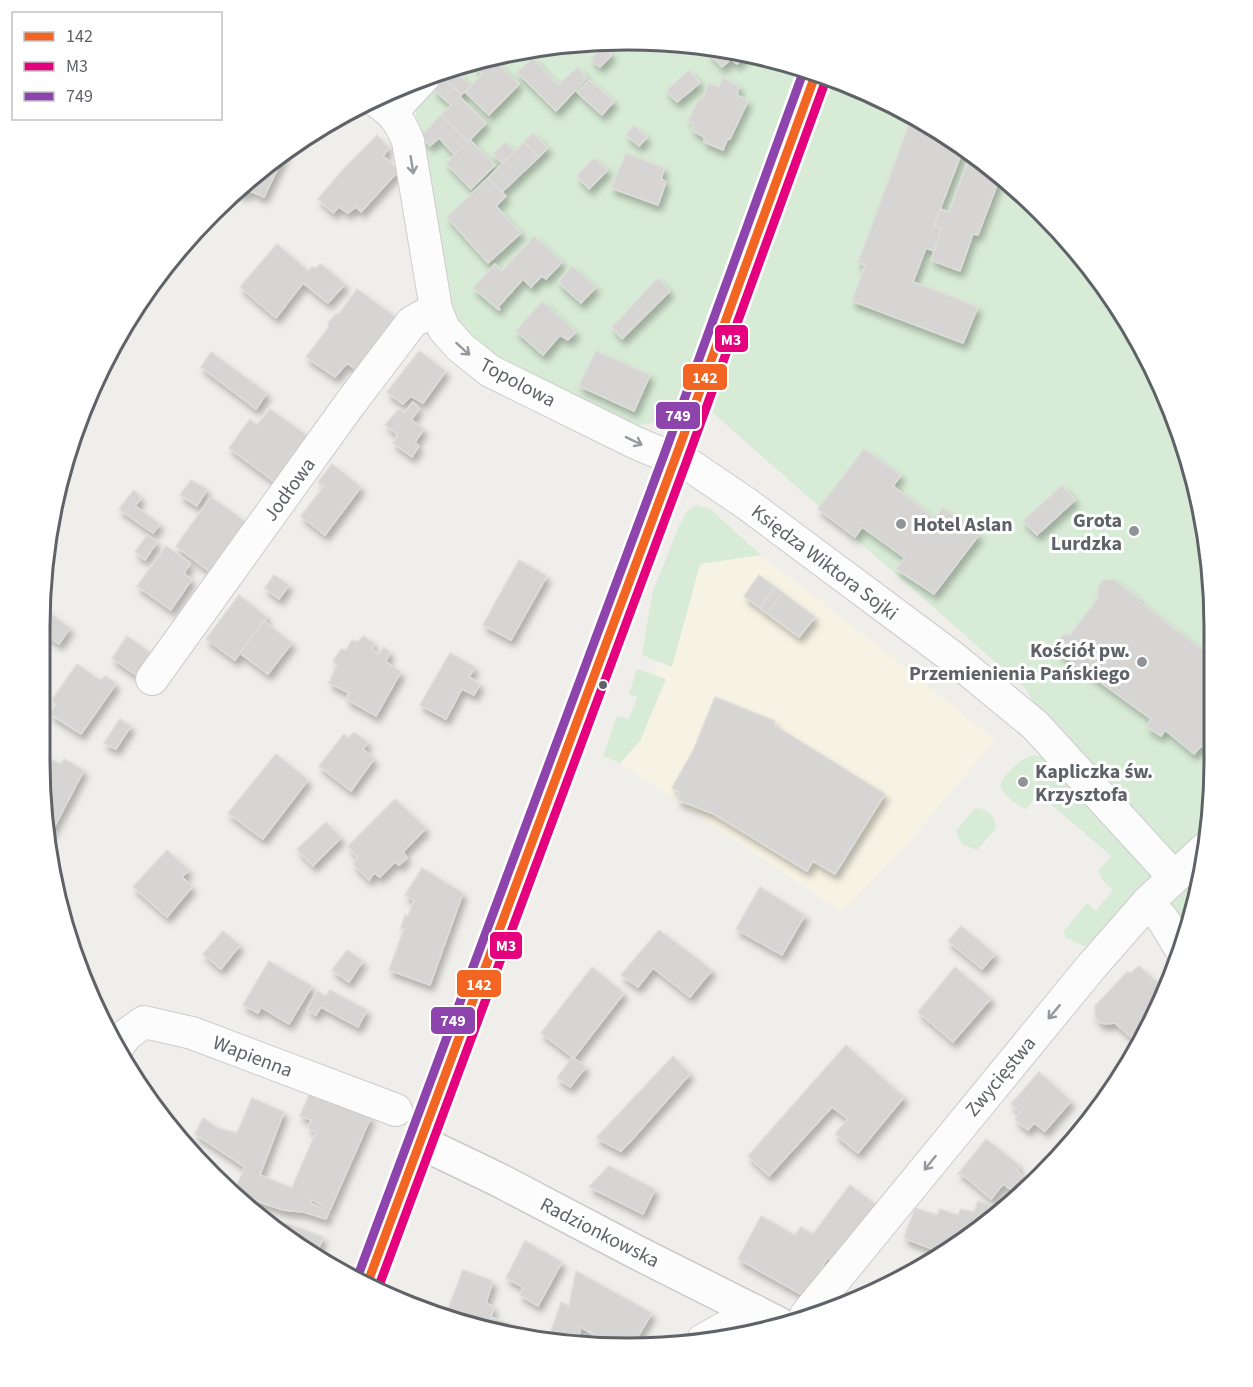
<svg xmlns="http://www.w3.org/2000/svg" width="1253" height="1387" font-family="'Source Sans 3',sans-serif">
<style>
.commercial{fill:#f7f3e4}
.green{fill:#d8ebd6}
.building{fill:#d6d5d3;stroke:#deddd9;stroke-width:1.5;filter:url(#shadow)}
.lines{fill:none;stroke-linecap:round;stroke-linejoin:round}
.street-casing{stroke:#cbcccc;stroke-width:34}
.secondary-casing{stroke:#cacacb;stroke-width:36}
.highway-casing{stroke:#c8b996;stroke-width:36}
.street{stroke:#fdfcfc;stroke-width:32}
.secondary{stroke:#fdfcfc;stroke-width:33}
.highway{stroke:#f0ede3;stroke-width:33}
.bus-1-casing{stroke:#fff;stroke-width:14}
.bus-2-casing{stroke:#fff;stroke-width:14}
.bus-3-casing{stroke:#fff;stroke-width:14}
.bus-1{stroke:#f26522;stroke-width:9}
.bus-2{stroke:#e5007d;stroke-width:9}
.bus-3{stroke:#8e44ad;stroke-width:9}
.oneway{stroke:#96999c}
.poi-dot{fill:#919496;stroke:#fff;stroke-width:2}
.bus-dot{fill:#5f6368;stroke:#fff;stroke-width:2}
.labels{text-anchor:middle;stroke-width:6;stroke-linejoin:round;paint-order:stroke}
.street-label{font-size:20px;fill:#5f6368;stroke:#fff}
.poi-label{font-size:20px;font-weight:bold;fill:#5f6368;stroke:#fff;text-anchor:end}
.rim{fill:none;stroke:#5f6368;stroke-width:3}
.line-badge{stroke:#fff;stroke-width:2}
.badge-label{font-size:16px;text-anchor:middle;font-weight:bold;fill:#fff}
</style>
<defs>
<filter id="shadow"><feDropShadow dx="3.5" dy="6" stdDeviation="3" flood-color="#0004"/></filter>
</defs>
<rect width="100%" height="100%" fill="#efeeea"/>
<polygon class="commercial" points="761,555 901,664 995,740 904,848 842,912 620,763 659,662 672,667 700,564"/>
<g class="green">
<path d="M 626,39 L 741,50 L 851,84 L 953,138 L 1042,211 L 1115,300 L 1169,401 L 1203,512 L 1214,626 L 1209,837 L 1183,949 L 1150,922 L 1094,945 L 1084,946 L 1065,937 L 1064,931 L 1087,903 L 1096,911 L 1113,890 L 1103,881 L 1098,871 L 1111,856 L 1039,794 L 1026,809 C 1016,805 1005,796 1000,787 C 1003,776 1009,771 1017,764 C 1043,740 1063,774 1081,792 L 1026,689 L 713,413 L 629,427 L 457,337 L 432,253 L 412,81 L 512,50 Z"/>
<polygon points="697,505 710,509 761,555 700,564 672,667 642,655 652,594 680,524 687,511"/>
<polygon points="637,669 666,679 640,741 620,763 603,756 617,716 629,719 637,697 629,694"/>
<path d="M 979,808 C 990,811 994,816 996,828 L 977,850 L 962,844 L 956,831 L 974,809 Z"/>
</g>
<g class="building">
<polygon points="604,46 612,55 600,67 591,59"/>
<polygon points="714,48 741,50 748,52 737,64 731,59 722,67 709,53"/>
<polygon points="485,58 491,64 495,61 519,84 489,115 465,92 482,74 475,67"/>
<polygon points="533,58 558,85 578,67 587,78 556,111 517,72"/>
<polygon points="453,68 471,86 461,95 444,78"/>
<polygon points="689,70 700,83 677,102 666,91"/>
<polygon points="444,78 454,88 444,99 434,90"/>
<polygon points="723,78 739,86 737,95 748,101 730,139 727,140 723,150 704,142 704,137 692,130 693,124 688,120 698,100 702,100 709,83 719,87"/>
<polygon points="589,80 614,101 602,115 577,92"/>
<polygon points="454,88 461,95 460,97 486,123 468,142 441,115 451,105 444,99"/>
<polygon points="441,115 468,142 455,155 439,138 430,146 421,136"/>
<polygon points="912,116 953,138 964,147 934,225 942,228 934,251 926,248 913,282 978,307 963,343 852,301 865,265 858,263"/>
<polygon points="634,125 647,137 639,146 626,135"/>
<polygon points="533,133 548,148 539,157 524,142"/>
<polygon points="377,135 389,148 383,156 399,170 361,212 356,207 348,213 339,207 333,213 318,199 341,172"/>
<polygon points="470,140 495,165 471,189 446,163"/>
<polygon points="505,142 515,151 502,163 493,154"/>
<polygon points="524,142 539,157 502,192 488,178"/>
<polygon points="287,149 264,197 248,190 245,195 236,191"/>
<polygon points="626,153 664,168 661,179 666,182 658,205 611,188"/>
<polygon points="971,153 1000,177 978,235 973,234 960,271 931,260 942,228 934,225 940,209 949,212"/>
<polygon points="594,158 608,170 589,189 577,176"/>
<polygon points="488,178 506,196 496,206 521,233 488,263 447,217"/>
<polygon points="534,236 562,262 546,279 542,276 531,287 523,279 498,307 500,309 499,310 473,288 495,264 502,271"/>
<polygon points="277,244 308,271 312,267 316,268 321,264 345,284 328,303 303,283 276,318 240,287"/>
<polygon points="572,266 596,287 581,303 558,282"/>
<polygon points="658,278 670,291 622,339 612,327"/>
<polygon points="357,289 397,318 358,371 347,363 335,377 306,357 329,327 328,323 336,314 339,314"/>
<polygon points="542,301 576,332 568,340 560,335 543,355 516,331"/>
<polygon points="419,351 446,371 423,403 411,396 403,404 387,392"/>
<polygon points="596,351 650,375 634,411 579,386"/>
<polygon points="211,352 267,393 256,409 201,367"/>
<polygon points="413,402 419,409 411,420 424,429 415,442 419,446 412,457 393,443 398,435 385,425 399,409 404,413"/>
<polygon points="270,409 309,437 276,483 229,448 250,419 257,425"/>
<polygon points="864,449 901,475 893,486 934,518 943,508 979,535 934,594 896,569 905,558 862,527 855,537 818,509"/>
<polygon points="332,464 361,487 325,535 301,516 324,486 318,482"/>
<polygon points="191,480 207,489 197,506 180,495"/>
<polygon points="1062,485 1075,500 1037,535 1023,521"/>
<polygon points="134,490 141,498 135,506 160,524 153,533 119,509"/>
<polygon points="211,497 246,522 210,572 176,546"/>
<polygon points="147,535 157,542 145,560 135,552"/>
<polygon points="166,546 190,563 184,574 192,579 171,610 137,586"/>
<polygon points="519,560 547,576 511,640 483,625"/>
<polygon points="274,575 289,585 279,599 265,588"/>
<polygon points="759,575 815,617 799,637 744,596"/>
<polygon points="1113,579 1138,598 1138,601 1203,650 1208,644 1213,648 1211,743 1206,750 1201,746 1194,754 1165,730 1161,736 1147,727 1151,719 1060,653 1058,642 1062,635 1070,635 1098,598 1098,588 1103,580"/>
<polygon points="775,587 783,593 767,614 760,608"/>
<polygon points="239,595 267,617 235,660 206,639"/>
<polygon points="46,610 70,628 59,644 45,634"/>
<polygon points="264,621 292,643 268,674 240,653"/>
<polygon points="127,636 152,654 136,675 112,658"/>
<polygon points="363,636 374,643 372,650 379,654 384,647 390,652 386,662 401,672 376,716 346,699 349,693 329,683 337,665 333,661 341,649 346,650 352,640 358,642"/>
<polygon points="450,653 475,667 469,677 480,684 474,695 462,689 446,719 420,705"/>
<polygon points="77,664 100,680 106,676 116,684 81,734 50,714 56,704 52,700"/>
<polygon points="715,697 775,721 774,725 885,794 835,874 813,861 807,871 714,814 678,800 679,792 672,788 694,749"/>
<polygon points="120,719 131,726 116,749 104,743"/>
<polygon points="354,732 368,742 363,749 374,759 351,791 319,766 344,734 349,738"/>
<polygon points="39,754 61,764 64,759 84,770 47,841"/>
<polygon points="276,754 308,780 263,839 228,813"/>
<polygon points="395,799 426,828 403,852 407,858 399,865 395,862 380,877 374,873 369,880 353,864 358,858 348,846"/>
<polygon points="326,822 341,838 313,866 297,849"/>
<polygon points="167,850 189,870 182,877 192,887 167,917 133,887"/>
<polygon points="422,868 463,893 430,985 389,970 404,929 401,928 405,915 408,916 414,900 405,895"/>
<polygon points="760,887 805,915 782,955 736,929"/>
<polygon points="961,926 995,954 982,969 948,941"/>
<polygon points="659,930 712,970 690,997 653,968 638,987 621,975"/>
<polygon points="223,931 240,945 221,969 203,954"/>
<polygon points="347,950 363,961 349,982 332,970"/>
<polygon points="269,961 312,986 289,1024 261,1007 258,1013 243,1005"/>
<polygon points="1139,966 1165,989 1155,1011 1131,1037 1115,1023 1105,1024 1099,1022 1095,1016 1095,1006 1127,972 1131,973"/>
<polygon points="592,967 624,993 574,1058 541,1033"/>
<polygon points="955,967 991,998 953,1042 918,1012"/>
<polygon points="330,990 367,1010 358,1027 321,1007 316,1015 307,1010 317,991 326,996"/>
<polygon points="846,1045 904,1097 858,1153 835,1134 848,1119 832,1107 769,1176 748,1156"/>
<polygon points="673,1056 690,1074 630,1142 621,1151 596,1138"/>
<polygon points="572,1057 586,1067 570,1087 557,1078"/>
<polygon points="1039,1072 1071,1101 1045,1131 1034,1123 1028,1130 1020,1124 1015,1119 1020,1112 1011,1104"/>
<polygon points="311,1091 371,1117 330,1210 311,1199 311,1203 329,1212 326,1219 304,1212 283,1210 253,1200 249,1205 246,1204 234,1192 245,1167 195,1134 203,1118 218,1128 237,1133 252,1098 284,1112 260,1175 292,1188 316,1132 308,1128 311,1120 300,1116"/>
<polygon points="986,1139 1019,1165 1017,1170 1022,1176 1010,1189 1003,1184 991,1199 964,1176 958,1174"/>
<polygon points="609,1166 655,1189 643,1214 589,1187"/>
<polygon points="850,1185 875,1204 835,1261 827,1258 806,1297 738,1259 761,1216 795,1235 801,1227 813,1234"/>
<polygon points="978,1201 996,1207 994,1217 984,1227 942,1253 904,1238 915,1208 937,1215 940,1209 958,1215 961,1209 974,1212"/>
<polygon points="286,1223 323,1237 316,1256 282,1235"/>
<polygon points="525,1241 562,1262 538,1306 520,1295 523,1287 506,1278"/>
<polygon points="463,1270 493,1281 486,1303 494,1307 491,1317 520,1328 518,1334 484,1329 484,1327 476,1323 475,1328 445,1317"/>
<polygon points="576,1271 652,1313 631,1348 612,1346 581,1327 577,1342 549,1338 561,1302 569,1306"/>
</g>
<g class="lines">
<g class="street-casing">
<g id="street">
<path d="M 373,99 C 393,112 399,119 408,141 L 436,309 L 444,329 L 460,347 L 490,371 L 636,443 L 691,466 L 747,504 L 951,656 L 1035,725 L 1174,877"/>
<polyline points="392,111 424,77"/>
<polyline points="152,679 349,405 412,322 436,309"/>
<polyline points="1148,902 1164,921 1182,951"/>
<polyline points="117,1048 126,1035 144,1022 192,1033 396,1110"/>
<polyline points="806,1315 1091,967 1148,902 1206,848"/>
<polyline points="703,1340 755,1311"/>
</g>
</g>
<g class="secondary-casing">
<polyline id="secondary" points="420,1142 499,1180 636,1252 779,1324"/>
</g>
<g class="highway-casing">
<polyline id="highway" points="366,1287 675,459 816,73"/>
</g>
<use href="#street" class="street"/>
<use href="#secondary" class="secondary"/>
<use href="#highway" class="highway"/>
<g class="bus-1-casing">
<polyline id="bus-1" points="366,1287 675,459 816,73"/>
</g>
<g class="bus-2-casing">
<polyline id="bus-2" points="377,1291 686,463 827,77"/>
</g>
<g class="bus-3-casing">
<polyline id="bus-3" points="356,1281 664,455 804,70"/>
</g>
<use href="#bus-1" class="bus-1"/>
<use href="#bus-2" class="bus-2"/>
<use href="#bus-3" class="bus-3"/>
</g>
<defs><path id="oneway-shaft" d="M-6 0H5M1.5-3L5.5 0L1.5 3" fill="none" stroke-width="1.6" stroke-linecap="round" stroke-linejoin="round" transform="scale(1.5)"/></defs>
<g class="oneway">
<use href="#oneway-shaft" transform="translate(412 165) rotate(81)"/>
<use href="#oneway-shaft" transform="translate(463 349) rotate(42)"/>
<use href="#oneway-shaft" transform="translate(634 441) rotate(26)"/>
<use href="#oneway-shaft" transform="translate(1054 1012) rotate(130)"/>
<use href="#oneway-shaft" transform="translate(930 1163) rotate(129)"/>
</g>
<g class="poi-dot">
<circle cx="901" cy="524" r="6"/>
<circle cx="1134" cy="531" r="6"/>
<circle cx="1142" cy="662" r="6"/>
<circle cx="1023" cy="782" r="6"/>
</g>
<circle class="bus-dot" cx="603" cy="685" r="5"/>
<g class="labels">
<g class="street-label">
<text transform="translate(518 382) rotate(28)" y="7">Topolowa</text>
<text transform="translate(289 489) rotate(-54)" y="7">Jodłowa</text>
<text transform="translate(825 562) rotate(37)" y="7">Księdza Wiktora Sojki</text>
<text transform="translate(253 1056) rotate(21)" y="7">Wapienna</text>
<text transform="translate(1000 1076) rotate(-50)" y="7">Zwycięstwa</text>
<text transform="translate(600 1232) rotate(27)" y="7">Radzionkowska</text>
</g>
<g class="poi-label">
<text x="1122" y="527">Grota<tspan x="1122" dy="23">Lurdzka</tspan></text>
<text x="913" y="531" text-anchor="start">Hotel Aslan</text>
<text x="1130" y="657">Kościół pw.<tspan x="1130" dy="23">Przemienienia Pańskiego</tspan></text>
<text x="1035" y="778" text-anchor="start">Kapliczka św.<tspan x="1035" dy="23">Krzysztofa</tspan></text>
</g>
</g>
<path d="M0 0H1253V1387H0ZM627 50H627A577 577 0 0 1 1204 627V761A577 577 0 0 1 627 1338H627A577 577 0 0 1 50 761V627A577 577 0 0 1 627 50Z" fill="#fff" fill-rule="evenodd"/>
<path class="rim" d="M627 50H627A577 577 0 0 1 1204 627V761A577 577 0 0 1 627 1338H627A577 577 0 0 1 50 761V627A577 577 0 0 1 627 50Z"/>
<g class="line-badge">
<rect x="714" y="324" width="35" height="29" rx="6" fill="#e5007d"/>
<rect x="682" y="363" width="46" height="28" rx="6" fill="#f26522"/>
<rect x="655" y="401" width="46" height="29" rx="6" fill="#8e44ad"/>
<rect x="489" y="931" width="34" height="29" rx="6" fill="#e5007d"/>
<rect x="456" y="969" width="46" height="29" rx="6" fill="#f26522"/>
<rect x="430" y="1006" width="46" height="29" rx="6" fill="#8e44ad"/>
</g>
<g class="badge-label">
<text x="731" y="345">M3</text>
<text x="705" y="383">142</text>
<text x="678" y="421">749</text>
<text x="506" y="951">M3</text>
<text x="479" y="990">142</text>
<text x="453" y="1026">749</text>
</g>
<rect x="12" y="12" width="210" height="108" fill="#ffffff" stroke="#bfc1c3" stroke-width="1.5"/>
<rect x="24" y="32" width="30" height="9" fill="#f26522" stroke="#bfc1c3" stroke-width="1.5"/>
<text x="66" y="42" font-size="18" fill="#5f6368">142</text>
<rect x="24" y="62" width="30" height="9" fill="#e5007d" stroke="#bfc1c3" stroke-width="1.5"/>
<text x="66" y="72" font-size="18" fill="#5f6368">M3</text>
<rect x="24" y="92" width="30" height="9" fill="#8e44ad" stroke="#bfc1c3" stroke-width="1.5"/>
<text x="66" y="102" font-size="18" fill="#5f6368">749</text>
</svg>
